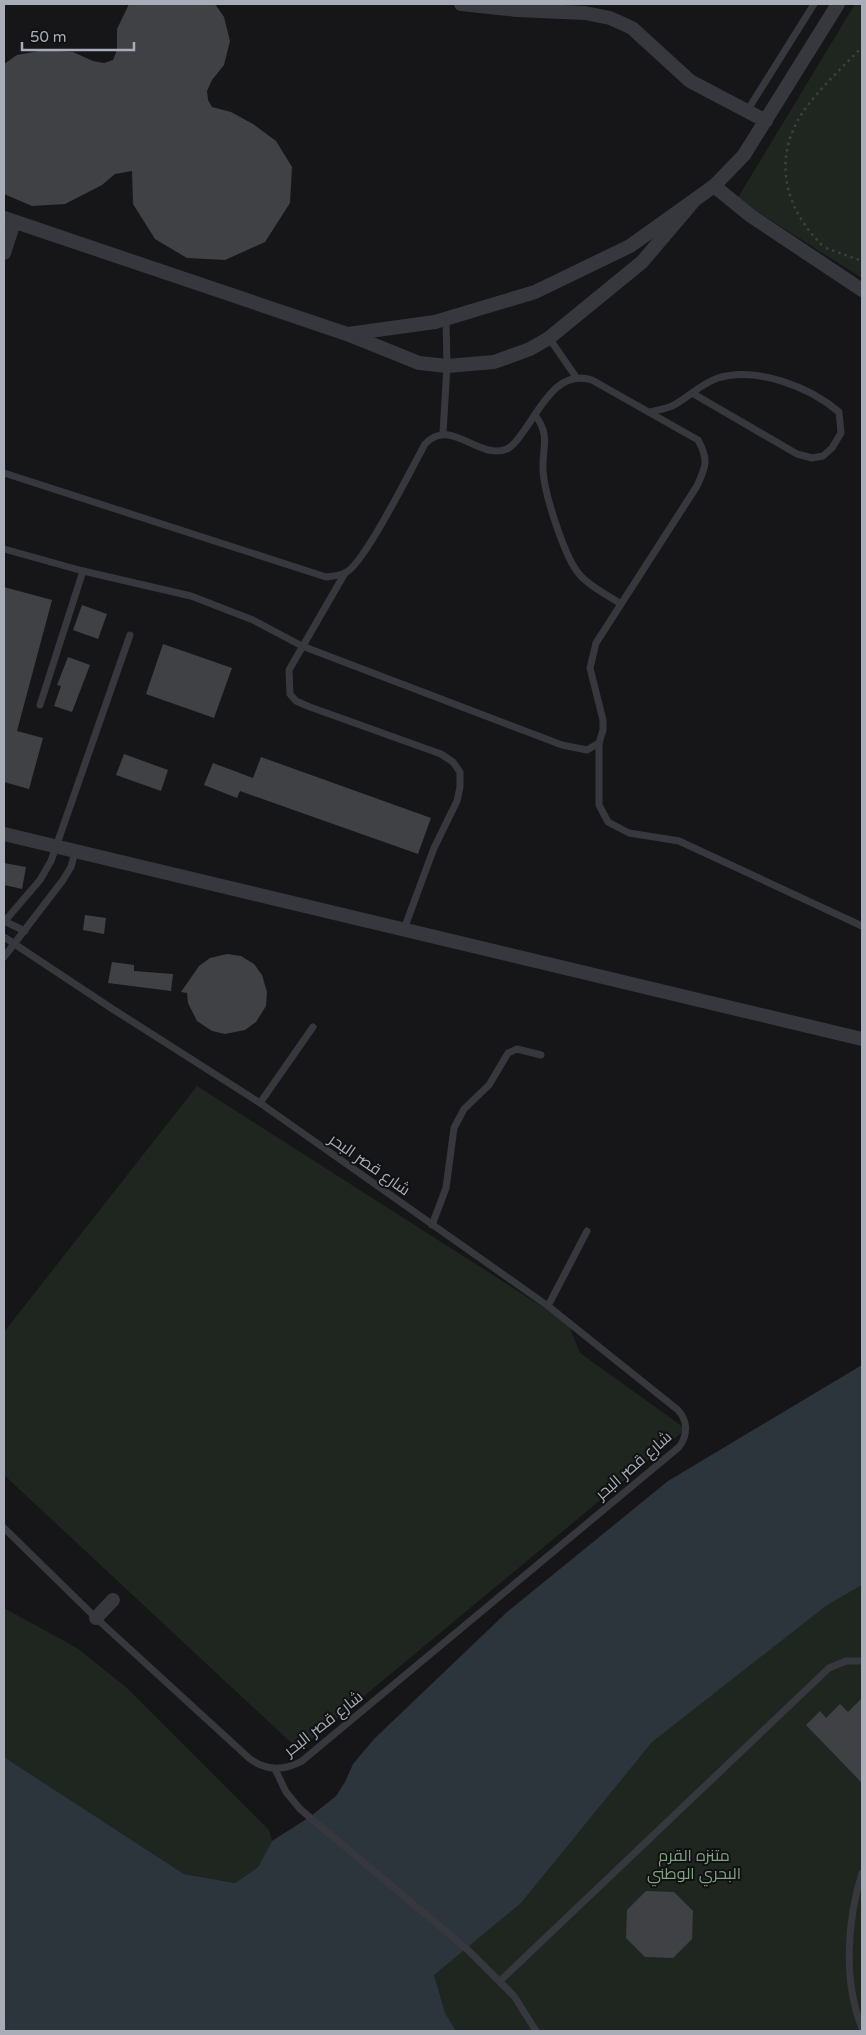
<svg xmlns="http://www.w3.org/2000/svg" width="866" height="2035" viewBox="0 0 866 2035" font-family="'Varela Round',Cairo,sans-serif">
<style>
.green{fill:#1e261f}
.water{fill:#2c353c}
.building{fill:#404145}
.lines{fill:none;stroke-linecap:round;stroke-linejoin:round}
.path{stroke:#3d3f44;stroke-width:2.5;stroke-dasharray:2.5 4;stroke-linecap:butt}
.lane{stroke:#37383d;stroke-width:7}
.street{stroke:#37383d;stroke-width:14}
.labels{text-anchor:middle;stroke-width:4;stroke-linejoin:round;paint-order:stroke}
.street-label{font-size:16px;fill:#a8adb8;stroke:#111113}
.park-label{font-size:16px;fill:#7fa381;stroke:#111113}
</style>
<rect width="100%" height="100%" fill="#161618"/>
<g class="green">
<polygon points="855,4 862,4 862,278 737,199"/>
<polygon points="197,1086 568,1323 580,1353 686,1429 299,1750 4,1475 4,1332"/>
<polygon points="862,1547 862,2031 326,2031"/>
<polygon points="4,1608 77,1648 127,1688 269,1830 272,1841 258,1867 235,1883 184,1874 4,1757"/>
</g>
<polygon class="water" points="862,1365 862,1585 827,1605 652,1742 521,1903 434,1975 445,2013 456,2031 4,2031 4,1757 184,1874 235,1883 258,1867 272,1841 311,1816 336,1796 345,1782 353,1764 374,1739 506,1613 668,1481"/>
<g class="building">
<polygon points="129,4 215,4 224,17 230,41 224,65 212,80 207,91 208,100 212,107 231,112 253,124 276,141 292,167 290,203 265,242 225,260 187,258 155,239 133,204 132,171 115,174 102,185 65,204 32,206 4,194 4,64 17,55 44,50 73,52 93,61 104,63 113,60 117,50 117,29"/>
<polygon points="4,587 52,600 17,731 43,738 29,789 4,782"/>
<polygon points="82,605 107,614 98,639 73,630"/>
<polygon points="163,644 232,668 214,718 146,694"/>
<polygon points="68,657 90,665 72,712 54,706 61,686 57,685"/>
<polygon points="124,754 168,770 161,791 116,775"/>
<polygon points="261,757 431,818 418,854 240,791 237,798 204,785 213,763 253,778"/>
<polygon points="4,863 26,867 22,889 4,885"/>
<polygon points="85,915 106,918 104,934 83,930"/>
<polygon points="227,954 241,956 254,964 262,975 267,992 266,1006 256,1022 245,1030 225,1034 212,1031 197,1021 188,1003 187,993 181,992 199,966 210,958"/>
<polygon points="112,962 134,965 134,971 173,974 171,991 108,983"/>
<polygon points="862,1698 862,1783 806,1725 820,1711 826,1718 840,1704 848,1712"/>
<polygon points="646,1891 674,1892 693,1911 692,1939 673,1958 645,1957 626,1938 627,1910"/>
</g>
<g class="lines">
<g class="path">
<path d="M822,245C783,207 772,155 805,109C820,88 844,66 862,47"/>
<polyline points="826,248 862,261"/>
</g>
<g class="lane">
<polyline points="747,111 814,4"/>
<polyline points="549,338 576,377"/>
<path d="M650,412C657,410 665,409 672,406C688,398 700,384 718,378C756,366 810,387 839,412L841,433L832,448L823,456L812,458L797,454L692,393"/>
<path d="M535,415C551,436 542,447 543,470C544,493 565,559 580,575C590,587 608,595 621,604"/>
<polyline points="443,433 447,366 446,319"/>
<path d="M4,473L326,577C331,576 340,576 345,573C364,565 412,467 425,444C450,416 479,461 507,449C513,446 519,438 523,432C541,408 557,369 592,380L698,440C709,460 706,466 697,486L596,643L590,668L603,720V730L599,743V805L608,822L629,833L679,841L862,926"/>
<polyline points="4,549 83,571 191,596 253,620 302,646 562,745 587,750 599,743"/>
<polyline points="345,573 289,670 290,694 296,701 310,707 441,754 453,762 460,772 460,787 457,801 434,848 404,929"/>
<polyline points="40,705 83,571"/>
<polyline points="4,921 25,931"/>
<polyline points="4,922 40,880 51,861 130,635"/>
<path d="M4,937L111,1008L260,1103L548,1306L678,1410C688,1421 688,1435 679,1447L302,1761C284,1771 267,1771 250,1759L96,1618L4,1528"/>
<polyline points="4,957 63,880 71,867 75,852"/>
<polyline points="260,1103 313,1027"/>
<polyline points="432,1225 446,1188 454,1128 464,1109 489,1085 508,1053 517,1049 541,1055"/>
<polyline points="548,1306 587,1231"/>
<polyline points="275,1769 286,1792 300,1809 468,1950 514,1996 536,2031"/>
<path d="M862,1873C847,1921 843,1981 862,2028"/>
<polyline points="500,1981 829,1668 846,1661 862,1661"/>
</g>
<g class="street">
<polyline points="461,4 517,10 585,13 610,18 632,28 690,81 766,121"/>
<polyline points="714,186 751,216 862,290"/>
<polyline points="4,218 347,334 419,363 447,366 494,362 530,349 549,338 642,262 693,202"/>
<polyline points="4,253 14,222"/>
<polyline points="348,334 435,322 535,292 630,246 714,186 744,155 838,4"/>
<polyline points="4,834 862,1039"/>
<polyline points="96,1618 113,1600"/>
</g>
</g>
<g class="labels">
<g class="street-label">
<text transform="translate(370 1164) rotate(35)" y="6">شارع قصر البحر</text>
<text transform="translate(633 1465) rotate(-41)" y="6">شارع قصر البحر</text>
<text transform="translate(323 1723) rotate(-38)" y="6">شارع قصر البحر</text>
</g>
<g class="park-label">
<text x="694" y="1861">متنزه القرم<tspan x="694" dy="18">البحري الوطني</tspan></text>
</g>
</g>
<rect width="866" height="2035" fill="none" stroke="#a8adb8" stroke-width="10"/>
<path d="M22 42v8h112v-8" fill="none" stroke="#a8adb8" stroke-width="2.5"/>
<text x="30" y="42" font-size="15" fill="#a8adb8" stroke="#111113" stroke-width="4" paint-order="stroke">50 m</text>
</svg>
